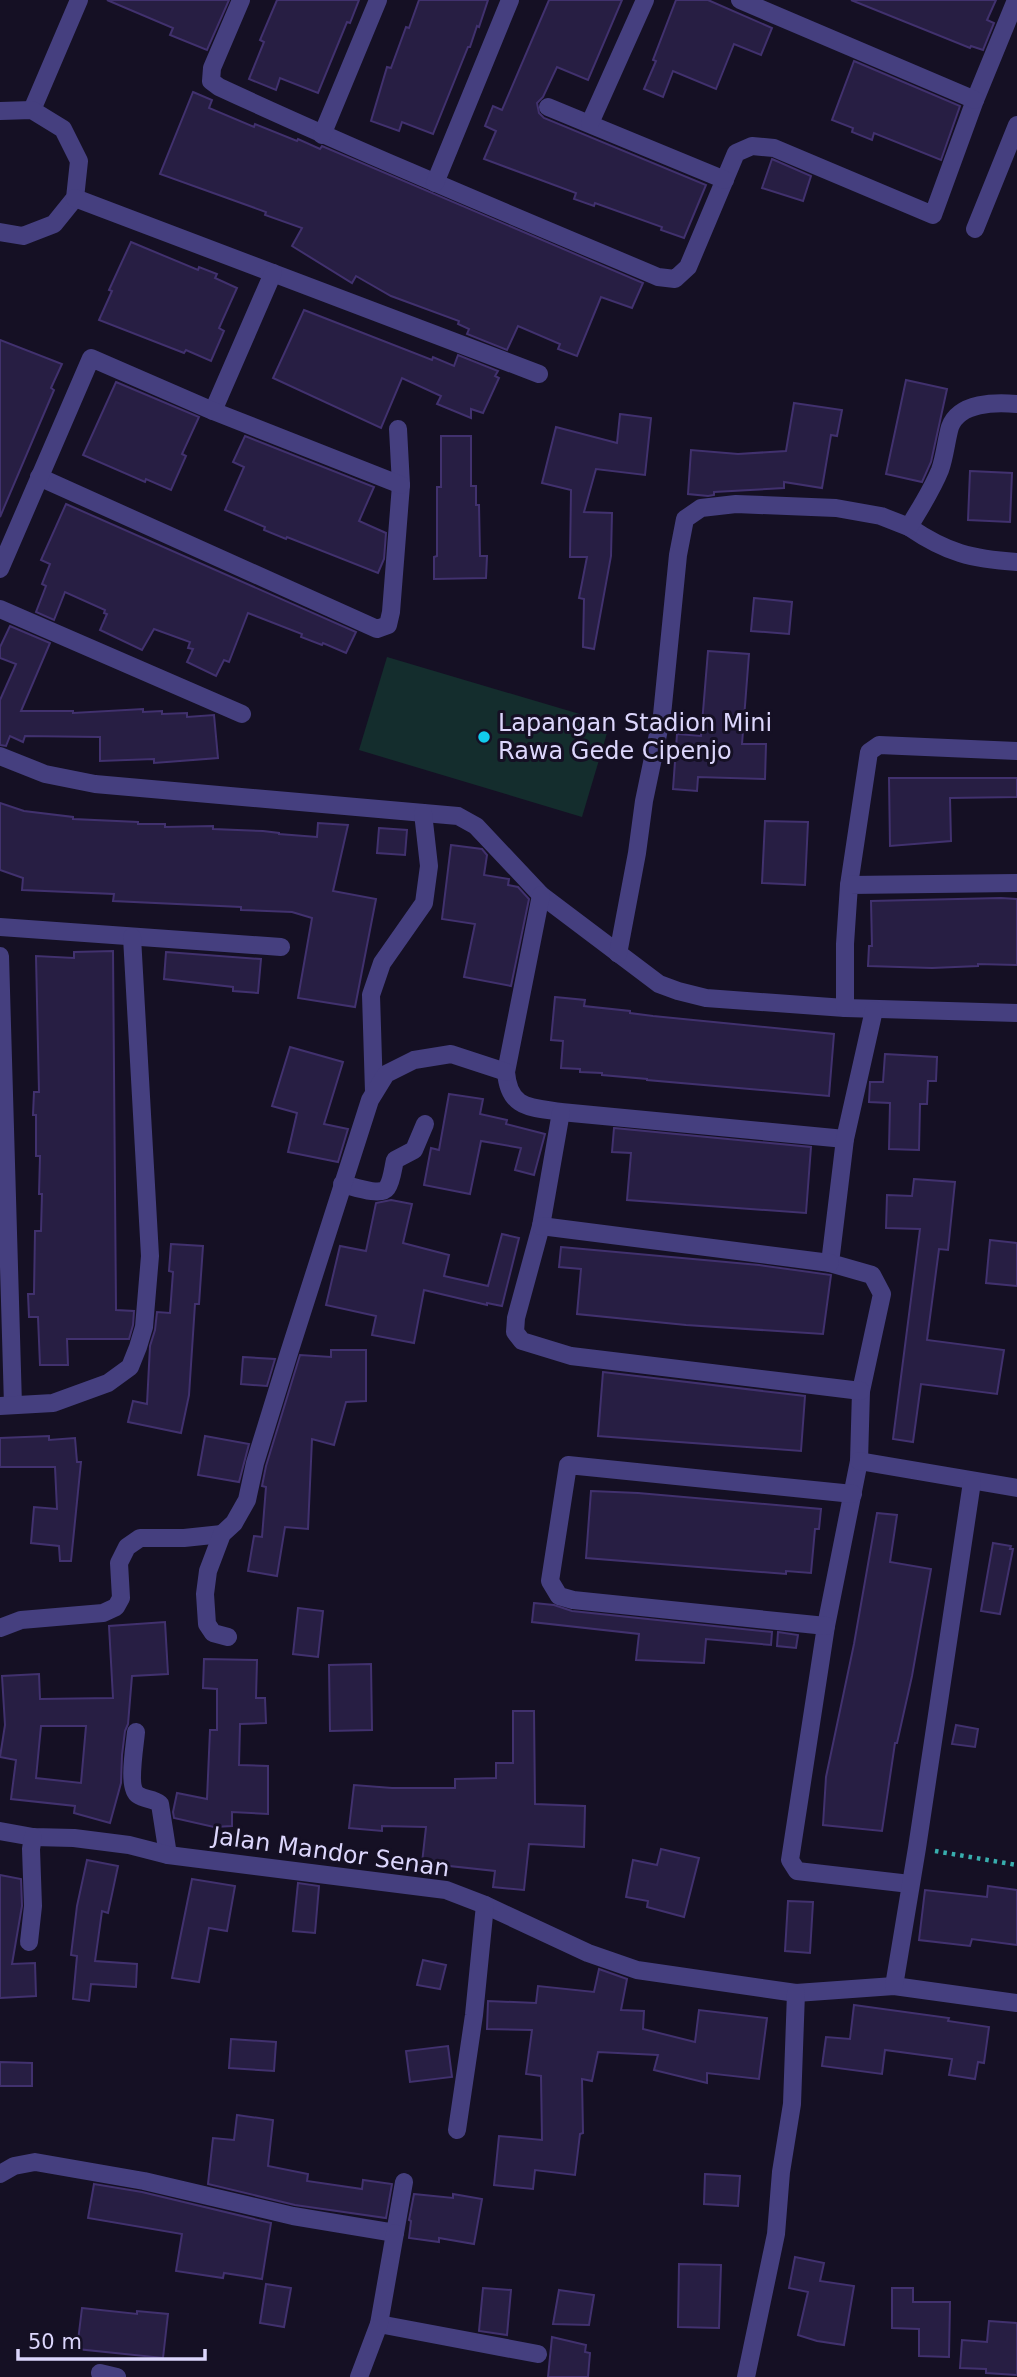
<svg xmlns="http://www.w3.org/2000/svg" width="1017" height="2377" viewBox="0 0 1017 2377" font-family="'DejaVu Sans',sans-serif">
<style>
.green{fill:#142d2d}
.building{fill:#271e43;stroke:#41316e;stroke-width:2;fill-rule:evenodd}
.lines{fill:none;stroke-linecap:round;stroke-linejoin:round}
.path{stroke:#38aeae;stroke-width:4.5;stroke-dasharray:3.5 5;stroke-linecap:butt}
.minor{stroke:#453f7f;stroke-width:18}
.poi-dot{fill:#11cbed;stroke:#151024;stroke-width:2.5}
.labels{text-anchor:middle;stroke-width:6;stroke-linejoin:round;paint-order:stroke}
.poi-label{font-size:24px;fill:#dcd6fc;stroke:#151024;text-anchor:start}
.street-label{font-size:24px;fill:#dcd6fc;stroke:#151024}
</style>
<rect width="100%" height="100%" fill="#151024"/>
<polygon class="green" points="387,657 610,723 582,817 359,750"/>
<g class="building">
<polygon points="107,0 229,0 207,50 170,35 173,28"/>
<polygon points="277,0 359,0 350,23 347,22 318,93 280,78 276,90 249,79 264,42 260,40"/>
<polygon points="419,0 488,0 479,27 477,26 470,47 468,47 433,134 402,122 399,131 371,121 387,67 391,68 406,27 409,28"/>
<polygon points="549,0 622,0 588,80 557,67 543,97 537,103 539,113 544,118 706,185 684,238 661,230 662,227 595,203 594,206 574,199 576,193 484,159 496,131 485,126 493,106 502,110"/>
<polygon points="676,0 708,0 772,28 761,55 734,44 716,89 673,71 663,97 644,89 656,61 653,60"/>
<polygon points="851,0 996,0 987,20 994,23 983,50 971,46 970,48"/>
<polygon points="854,61 960,106 941,160 874,133 872,140 852,132 853,128 832,120"/>
<polygon points="193,92 212,100 209,108 254,127 255,124 297,141 298,139 320,149 322,146 643,283 632,308 601,297 577,356 558,349 560,344 518,326 507,350 467,334 469,329 458,324 459,321 391,296 356,276 352,283 292,246 302,228 265,215 266,212 160,174"/>
<polygon points="772,159 811,176 803,201 762,188"/>
<polygon points="131,242 198,270 199,267 217,274 215,278 237,288 219,328 224,331 211,361 186,350 184,353 99,320 112,291 109,290"/>
<polygon points="304,310 432,360 433,357 454,366 458,355 498,371 495,376 499,378 483,413 471,409 471,418 437,404 441,396 402,378 381,428 273,378"/>
<polygon points="0,340 62,364 51,388 54,390 0,517"/>
<polygon points="906,380 947,389 931,462 922,482 886,474"/>
<polygon points="116,382 199,417 182,454 186,456 171,490 146,479 145,482 83,455"/>
<polygon points="794,403 842,410 837,436 831,435 822,488 784,482 784,488 714,492 714,495 708,496 688,494 691,450 738,454 786,451"/>
<polygon points="620,414 651,418 645,475 596,469 584,512 612,513 611,556 594,649 583,647 584,599 579,598 587,557 570,557 571,490 542,483 556,427 617,443"/>
<polygon points="245,436 374,487 359,521 386,533 384,559 378,573 287,537 286,539 264,530 265,527 225,510 244,467 233,462"/>
<polygon points="441,436 471,436 471,486 476,486 476,505 479,505 480,556 487,556 486,578 434,579 434,557 437,556 437,487 441,487"/>
<polygon points="970,471 1012,473 1010,522 968,520"/>
<polygon points="66,504 356,632 346,653 323,643 322,645 301,637 302,634 248,613 229,662 224,660 216,676 187,662 193,649 188,648 190,642 154,629 142,650 100,630 107,614 104,613 105,610 65,592 54,620 36,612 46,586 42,584 50,564 41,560"/>
<polygon points="754,598 792,602 789,634 751,631"/>
<polygon points="10,626 50,643 21,711 73,711 73,713 143,709 143,712 162,711 162,714 187,713 187,717 214,715 218,758 154,763 154,759 100,761 100,737 25,736 23,742 10,736 6,746 0,745 0,700 16,664 0,658 0,647"/>
<polygon points="708,651 749,654 742,744 766,744 765,779 698,777 697,791 673,789 677,734 701,736"/>
<polygon points="889,778 1017,778 1017,797 950,798 951,841 890,846"/>
<polygon points="0,803 24,811 73,817 73,819 138,822 138,824 165,824 165,827 213,826 213,829 263,831 279,833 279,834 317,837 318,823 348,825 333,891 376,899 355,1007 298,998 312,918 292,912 241,910 241,907 113,901 114,894 22,890 23,878 0,870"/>
<polygon points="765,821 808,822 805,885 762,883"/>
<polygon points="379,828 407,830 405,855 377,853"/>
<polygon points="451,845 482,849 487,855 484,875 509,879 508,885 518,887 529,899 511,986 464,977 475,924 442,919"/>
<polygon points="1001,898 1017,899 1017,965 978,964 978,966 932,968 868,966 869,946 872,946 871,901"/>
<polygon points="113,951 116,1310 134,1311 133,1325 129,1339 67,1339 68,1365 40,1365 38,1317 29,1317 28,1294 34,1294 35,1231 41,1231 42,1194 39,1194 40,1156 36,1156 36,1115 33,1115 34,1092 39,1092 36,956 74,958 74,952"/>
<polygon points="166,952 261,959 258,993 233,991 233,987 164,979"/>
<polygon points="555,997 585,1000 584,1006 630,1011 630,1013 653,1016 834,1034 829,1096 647,1080 647,1079 602,1075 602,1073 580,1072 580,1069 561,1068 563,1041 551,1040"/>
<polygon points="290,1047 343,1062 324,1124 348,1129 338,1162 288,1152 297,1113 272,1106"/>
<polygon points="885,1054 937,1057 936,1081 928,1081 927,1104 920,1104 919,1150 889,1149 890,1103 869,1102 870,1082 883,1082"/>
<polygon points="449,1094 483,1099 480,1114 507,1120 506,1124 545,1134 534,1175 515,1170 521,1148 481,1141 470,1194 424,1185 431,1148 439,1150"/>
<polygon points="614,1128 811,1147 806,1213 627,1200 631,1153 612,1152"/>
<polygon points="914,1179 955,1182 948,1250 939,1249 927,1340 1004,1350 997,1394 921,1384 913,1442 893,1439 920,1229 886,1228 887,1195 912,1196"/>
<polygon points="391,1200 412,1204 403,1243 449,1255 444,1276 488,1286 502,1234 519,1238 502,1306 487,1303 487,1305 424,1290 414,1343 372,1335 376,1316 326,1305 340,1246 366,1251 376,1203"/>
<polygon points="990,1240 1017,1243 1017,1286 986,1283"/>
<polygon points="171,1244 203,1246 199,1304 195,1304 189,1395 181,1433 128,1422 133,1401 147,1404 150,1346 155,1330 157,1312 170,1313 173,1272 169,1271"/>
<polygon points="561,1247 759,1265 831,1275 823,1334 686,1325 577,1314 581,1269 559,1267"/>
<polygon points="331,1350 366,1350 366,1401 346,1402 334,1445 312,1439 308,1529 285,1527 277,1576 248,1571 254,1536 262,1537 266,1487 262,1486 266,1466 300,1355 331,1357"/>
<polygon points="243,1357 275,1359 267,1386 241,1384"/>
<polygon points="603,1372 805,1396 801,1451 598,1436"/>
<polygon points="49,1436 49,1440 75,1438 77,1462 81,1462 71,1561 60,1561 59,1546 31,1543 34,1507 57,1509 55,1467 0,1467 0,1438"/>
<polygon points="205,1436 249,1444 239,1482 198,1475"/>
<polygon points="591,1491 638,1493 821,1509 819,1529 815,1529 811,1573 786,1571 786,1574 586,1558"/>
<polygon points="877,1513 897,1515 890,1562 931,1569 912,1676 897,1743 895,1743 882,1831 823,1825 826,1777 854,1644"/>
<polygon points="993,1543 1011,1546 1010,1549 1013,1549 1000,1614 981,1611"/>
<polygon points="534,1603 554,1605 572,1611 772,1632 771,1645 706,1639 704,1663 636,1660 639,1634 532,1622"/>
<polygon points="298,1608 323,1611 318,1657 293,1654"/>
<path d="M165,1622L168,1674L132,1676L128,1724L125,1731L122,1755L121,1783L110,1823L74,1813L75,1806L11,1799L16,1760L0,1757L5,1725L2,1676L39,1674L40,1699L113,1698L109,1626ZM41,1726H86L81,1783L36,1778Z"/>
<polygon points="778,1632 798,1635 796,1648 777,1646"/>
<polygon points="204,1659 257,1660 256,1698 265,1698 266,1723 240,1724 239,1765 268,1766 268,1814 232,1812 232,1826 214,1827 174,1818 173,1812 177,1793 207,1799 210,1730 217,1730 217,1689 203,1688"/>
<polygon points="371,1664 372,1730 330,1731 329,1665"/>
<polygon points="513,1711 534,1711 535,1804 585,1806 584,1847 529,1844 524,1890 493,1887 495,1871 422,1863 426,1827 382,1826 382,1831 349,1828 354,1785 392,1788 455,1788 455,1779 496,1778 496,1763 513,1763"/>
<polygon points="956,1725 978,1729 975,1747 952,1744"/>
<polygon points="661,1849 699,1858 684,1917 647,1907 648,1901 626,1897 633,1860 657,1865"/>
<polygon points="87,1860 118,1866 108,1913 102,1911 95,1961 137,1964 136,1987 91,1984 89,2001 73,1999 77,1956 71,1955 77,1906"/>
<polygon points="0,1875 21,1879 22,1906 12,1964 35,1963 36,1996 0,1998"/>
<polygon points="192,1879 235,1886 227,1931 209,1928 199,1982 172,1978"/>
<polygon points="298,1883 319,1886 315,1933 293,1931"/>
<polygon points="988,1886 1017,1890 1017,1945 972,1939 970,1946 919,1940 925,1890 987,1897"/>
<polygon points="788,1901 813,1902 810,1953 785,1951"/>
<polygon points="423,1960 446,1965 440,1989 417,1985"/>
<polygon points="599,1969 627,1979 621,2010 644,2011 643,2029 695,2042 699,2010 767,2018 759,2079 707,2073 707,2083 654,2070 658,2055 598,2052 592,2081 582,2079 583,2133 580,2134 575,2175 535,2170 533,2189 494,2185 499,2136 542,2140 541,2076 526,2074 532,2030 487,2029 488,2001 536,2003 538,1986 594,1992"/>
<polygon points="854,2005 949,2018 948,2021 989,2027 984,2063 978,2062 975,2079 949,2075 952,2059 885,2050 882,2074 822,2066 826,2037 850,2039"/>
<polygon points="231,2039 276,2042 274,2071 229,2068"/>
<polygon points="448,2046 452,2077 410,2082 406,2051"/>
<polygon points="0,2062 32,2063 32,2086 0,2086"/>
<polygon points="237,2115 273,2120 268,2166 308,2174 307,2181 362,2189 363,2180 392,2184 386,2218 295,2205 208,2184 213,2138 234,2140"/>
<polygon points="705,2174 740,2176 738,2206 704,2204"/>
<polygon points="94,2184 142,2192 271,2223 262,2279 224,2273 223,2278 176,2271 182,2234 88,2218"/>
<polygon points="414,2194 453,2198 453,2194 482,2199 474,2244 439,2238 439,2242 409,2238 411,2221 409,2220"/>
<polygon points="795,2257 824,2263 820,2281 854,2286 844,2345 817,2341 798,2335 808,2292 789,2288"/>
<polygon points="679,2264 721,2265 719,2328 678,2327"/>
<polygon points="266,2284 291,2288 284,2327 260,2323"/>
<polygon points="483,2288 511,2290 507,2335 479,2331"/>
<polygon points="892,2288 913,2288 913,2302 950,2302 949,2357 919,2356 919,2329 892,2328"/>
<polygon points="559,2290 594,2295 589,2325 553,2324"/>
<polygon points="82,2308 137,2314 137,2311 168,2314 163,2358 77,2349"/>
<polygon points="989,2321 1017,2323 1017,2375 986,2373 986,2369 960,2368 962,2340 987,2342"/>
<polygon points="552,2337 586,2345 585,2352 590,2353 588,2377 548,2377"/>
</g>
<g class="lines">
<polyline class="path" points="935,1851 1017,1865"/>
<g class="minor">
<path d="M241,0L212,68L211,81L219,87C364,154 511,215 658,277L675,279L688,267L736,153L752,146L774,148L933,215L975,100L1016,0"/>
<polyline points="740,0 975,100"/>
<polyline points="548,107 725,180"/>
<polyline points="32,110 79,0"/>
<polyline points="0,111 32,110 63,129 79,161 75,198 54,224 23,236 0,232"/>
<polyline points="590,123 645,0"/>
<polyline points="322,135 378,0"/>
<polyline points="435,183 510,0"/>
<polyline points="75,198 539,374"/>
<polyline points="975,229 1017,125"/>
<polyline points="213,411 273,273"/>
<polyline points="39,477 377,629 388,625 391,612 401,485 398,429"/>
<path d="M909,527C947,553 972,559 1017,562"/>
<polyline points="0,569 91,358 213,411 401,485"/>
<polyline points="0,609 242,714"/>
<polyline points="0,756 45,774 95,784 458,816 476,826 541,895 659,984 678,991 706,998 845,1008 1017,1013"/>
<polyline points="849,885 869,752 879,745 1017,751"/>
<path d="M541,895L506,1072C509,1109 530,1107 561,1112L845,1139"/>
<polyline points="0,927 281,947"/>
<path d="M618,954L637,853L644,801L662,715L678,555L685,519L701,508L736,504L836,508L881,516L909,527C920,508 932,490 940,470C945,456 946,441 950,427C959,402 996,402 1017,404"/>
<polyline points="0,956 13,1405"/>
<polyline points="845,1008 845,944 849,885 1017,883"/>
<polyline points="874,1010 845,1139 830,1263 872,1275 882,1294 861,1391 859,1461 826,1626 790,1860 797,1871 910,1884"/>
<polyline points="374,1092 371,995 382,963 424,903 429,866 423,813"/>
<polyline points="561,1112 541,1226 516,1318 515,1332 522,1341 571,1356 861,1391"/>
<path d="M342,1184C352,1186 381,1197 387,1188C392,1181 393,1168 395,1160L414,1150L425,1124"/>
<polyline points="541,1226 830,1263"/>
<polyline points="0,1406 53,1403 108,1383 130,1367 138,1347 144,1327 150,1256 132,937"/>
<polyline points="859,1461 1017,1488"/>
<polyline points="826,1626 573,1600 559,1596 550,1581 568,1465 853,1494"/>
<polyline points="0,1628 21,1620 103,1613 116,1607 121,1598 119,1563 127,1547 140,1538 184,1538 222,1534"/>
<polyline points="228,1637 213,1633 207,1624 205,1594 208,1571 222,1534 234,1523 247,1500 255,1463 289,1353 370,1100 386,1074 414,1060 451,1054 506,1072"/>
<path d="M136,1732C135,1745 127,1788 138,1795C145,1800 153,1798 160,1804L168,1855"/>
<polyline points="0,1831 33,1837 74,1838 129,1845 168,1855 446,1890 485,1905 588,1953 637,1970 796,1993 894,1986 1017,2003"/>
<polyline points="29,1942 33,1906 31,1849 33,1837"/>
<polyline points="894,1986 917,1848 972,1482"/>
<polyline points="457,2130 474,2015 485,1905"/>
<polyline points="0,2174 14,2166 35,2162 144,2181 293,2216 395,2233 404,2182"/>
<polyline points="379,2324 538,2354"/>
<polyline points="100,2373 117,2377"/>
<polyline points="359,2377 379,2324 395,2233"/>
<polyline points="746,2377 776,2234 781,2172 792,2104 796,1993"/>
</g>
</g>
<circle class="poi-dot" cx="484" cy="737" r="7"/>
<g class="labels">
<g class="poi-label">
<text x="498" y="731">Lapangan Stadion Mini<tspan x="498" dy="28">Rawa Gede Cipenjo</tspan></text>
</g>
<g class="street-label">
<text transform="translate(331 1852) rotate(8)" y="8">Jalan Mandor Senan</text>
</g>
</g>
<path d="M18 2349v10h187v-10" fill="none" stroke="#dcd6fc" stroke-width="3.5"/>
<text x="28" y="2349" font-size="21" fill="#dcd6fc" stroke="#151024" stroke-width="5" paint-order="stroke">50 m</text>
</svg>
